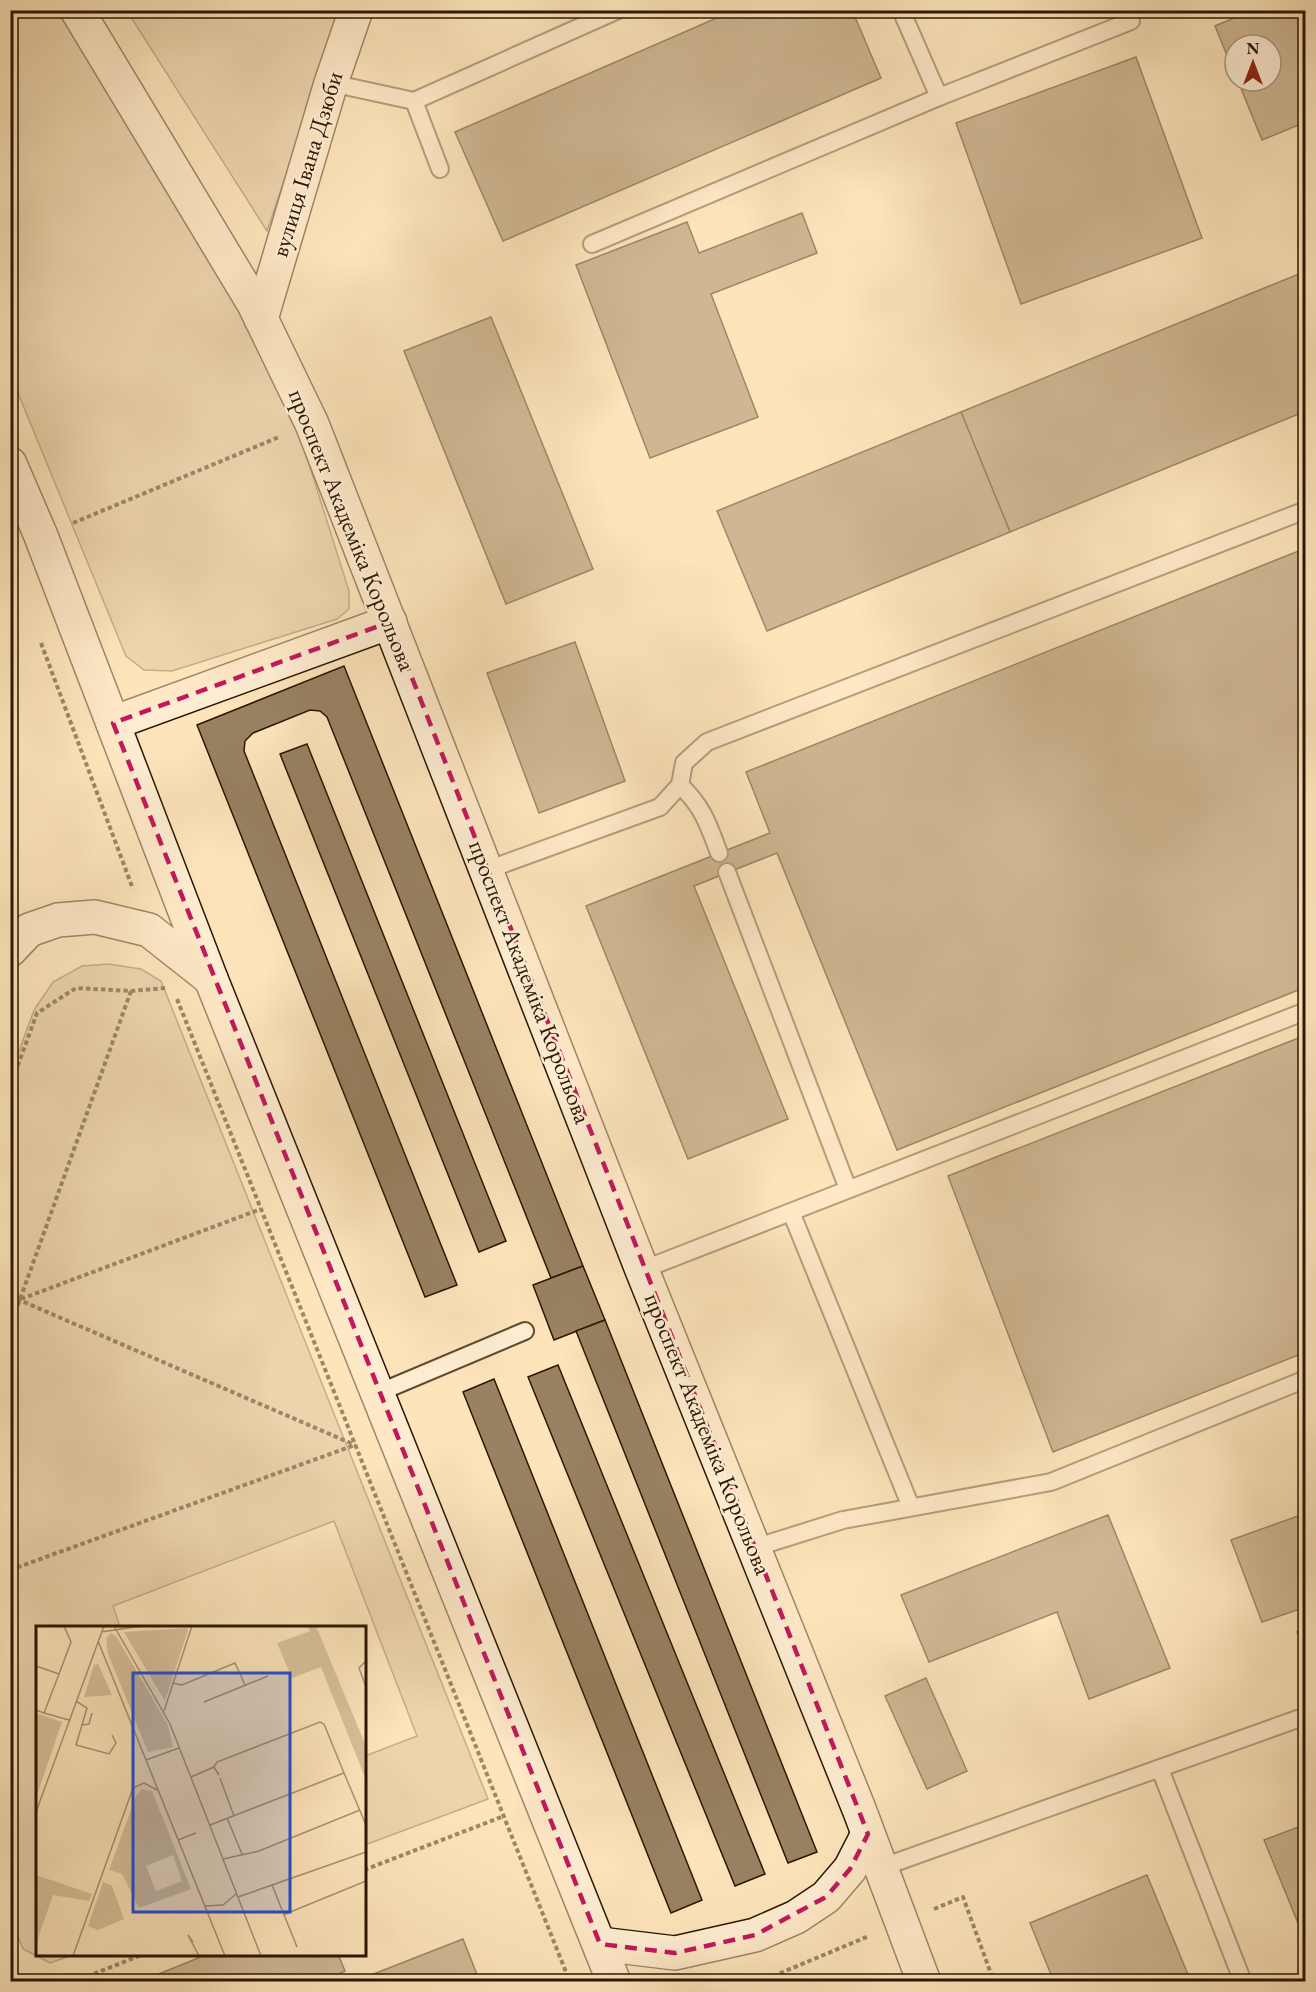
<svg xmlns="http://www.w3.org/2000/svg" width="1316" height="1992" viewBox="0 0 1316 1992" font-family="'EB Garamond',serif">
<style>
.green{fill:#d9c19b;stroke:#826c4e;stroke-width:1.5}
.building{fill:#988262;stroke:#2b1701;stroke-width:1.5}
.lines{fill:none;stroke-linecap:round;stroke-linejoin:round}
.lane-casing{stroke:#604a30;stroke-width:20}
.secondary-casing{stroke:#2b1701;stroke-width:36}
.path{stroke:#2b1701;stroke-width:4;stroke-dasharray:4.5 3;stroke-linecap:butt}
.lane{stroke:#feedd3;stroke-width:16}
.secondary{stroke:#feedd3;stroke-width:33}
.marked{fill:none;stroke:#c2185b;stroke-width:4.5;stroke-dasharray:12 8;stroke-linejoin:round}
.labels{text-anchor:middle;stroke-width:5;stroke-linejoin:round;paint-order:stroke}
.street-label{font-size:24px;fill:#2b1701;stroke:#feedd3}
.inset-road{fill:none;stroke:#a99271;stroke-width:1.5}
.view{fill:#1d4ed8;fill-opacity:0.15;stroke:#1d4ed8;stroke-width:3}
.inset-edge{fill:none;stroke:#2b1701;stroke-width:3}
</style>
<rect width="100%" height="100%" fill="#fde4bb"/>
<filter id="stains"><feTurbulence type="fractalNoise" baseFrequency=".00333" numOctaves="4"/><feColorMatrix values="0 0 0 0 .2 0 0 0 0 .09 0 0 0 0 .02 0 0 0 .5 -.17"/></filter>
<radialGradient id="worn" r=".72"><stop offset=".6" stop-color="#630" stop-opacity="0"/><stop offset="1" stop-color="#630" stop-opacity=".3"/></radialGradient>
<g class="green">
<polygon points="10,11 60,11 243,311 298,429 349,591 349,609 337,619 172,671 144,670 126,656 11,376"/>
<polygon points="127,11 341,11 267,231"/>
<polygon points="109,964 141,969 161,981 488,1799 365,1845 365,1756 417,1736 334,1521 113,1606 120,1627 38,1628 38,1954 73,1955 50,1963 23,1949 10,1918 11,1073 34,1010 53,982 82,966"/>
</g>
<g class="building">
<polygon points="735,10 852,10 881,78 503,241 455,132"/>
<polygon points="1253,10 1299,10 1306,26 1306,122 1262,140 1238,81 1271,81 1271,45 1235,45 1235,75 1215,26"/>
<polygon points="1136,57 1202,238 1021,304 956,123"/>
<polygon points="802,213 817,253 711,294 758,417 650,458 576,265 687,222 699,253"/>
<polygon points="1306,271 1306,411 1010,532 961,412"/>
<polygon points="491,317 593,569 506,604 404,351"/>
<polygon points="961,412 1010,532 767,631 717,511"/>
<polygon points="1306,548 1306,987 897,1150 777,853 694,886 788,1119 688,1159 586,906 770,833 746,772"/>
<polygon points="575,642 625,781 539,813 487,673"/>
<polygon points="344,666 583,1266 551,1278 327,717 320,711 310,710 253,733 245,741 244,751 457,1285 425,1297 197,725"/>
<polygon points="307,744 506,1241 479,1252 280,754"/>
<polygon points="1306,1035 1306,1352 1053,1452 948,1176"/>
<polygon points="583,1266 605,1320 554,1340 533,1285"/>
<polygon points="605,1320 817,1852 788,1863 576,1331"/>
<polygon points="558,1365 765,1874 735,1886 528,1377"/>
<polygon points="494,1379 702,1900 671,1913 463,1392"/>
<polygon points="1306,1513 1306,1607 1262,1622 1231,1540"/>
<polygon points="1108,1515 1170,1668 1089,1699 1057,1612 929,1662 901,1595"/>
<polygon points="1306,1628 1306,1656 1297,1632"/>
<polygon points="926,1678 967,1771 927,1789 885,1696"/>
<polygon points="1306,1824 1306,1933 1303,1935 1264,1840"/>
<polygon points="1147,1875 1191,1982 1054,1982 1030,1923"/>
<polygon points="463,1939 480,1982 353,1982"/>
<polygon points="208,1954 338,1954 345,1971 320,1982 139,1982"/>
</g>
<g class="lines">
<defs>
<g id="lane">
<polyline points="901,10 939,97"/>
<polyline points="331,83 414,101 618,10"/>
<polyline points="414,101 440,169"/>
<polyline points="592,244 939,97 1131,21"/>
<polyline points="680,785 684,763 707,742 1306,510"/>
<path d="M487,870L660,807L680,785C703,807 708,824 719,853"/>
<polyline points="727,872 848,1189"/>
<polyline points="791,1212 911,1507"/>
<polyline points="642,1270 1306,1011"/>
<polyline points="378,1393 525,1331"/>
<polyline points="754,1548 843,1520 1051,1482 1306,1379"/>
<polyline points="1160,1769 1243,1982"/>
<polyline points="880,1868 1306,1716"/>
</g>
<g id="secondary">
<polyline points="77,10 254,304 312,424 642,1270 859,1809 924,1982"/>
<polyline points="261,319 331,83 356,10"/>
<polyline points="10,464 41,536 211,979 614,1982"/>
<polyline points="113,723 390,622"/>
<polyline points="10,950 29,930 58,920 95,917 149,930 211,979"/>
<polyline points="600,1944 675,1953 755,1935 796,1917 826,1897 850,1869 868,1834"/>
</g>
</defs>
<use href="#lane" class="lane-casing"/>
<use href="#secondary" class="secondary-casing"/>
<g class="path">
<polyline points="73,523 279,437"/>
<polyline points="41,643 133,889"/>
<polyline points="177,999 570,1982"/>
<polyline points="10,1087 37,1013 76,988 131,991 165,988"/>
<polyline points="10,1296 355,1445"/>
<polyline points="21,1299 261,1209"/>
<polyline points="10,1327 131,991"/>
<polyline points="10,1570 355,1445"/>
<polyline points="364,1870 504,1816"/>
<polyline points="934,1909 963,1897 994,1982"/>
<polyline points="73,1982 144,1954"/>
<polyline points="759,1982 869,1936"/>
</g>
<use href="#lane" class="lane"/>
<use href="#secondary" class="secondary"/>
</g>
<path d="M0 0H1316V1992H0ZM390,622L868,1834L850,1869L826,1897L755,1935L675,1953L600,1944L113,723Z" fill="#fde4bb" fill-opacity=".55" fill-rule="evenodd"/>
<path class="marked" d="M390,622L868,1834L850,1869L826,1897L755,1935L675,1953L600,1944L113,723Z"/>
<g class="labels">
<g class="street-label">
<text transform="translate(307 164) rotate(-73)" y="8">вулиця Івана Дзюби</text>
<text transform="translate(352 530) rotate(68)" y="8">проспект Академіка Корольова</text>
<text transform="translate(530 982) rotate(69)" y="8">проспект Академіка Корольова</text>
<text transform="translate(708 1434) rotate(68)" y="8">проспект Академіка Корольова</text>
</g>
</g>
<g transform="translate(36 1626)">
<rect width="330" height="330" fill="#fde4bb"/>
<path d="M271,0H280L330,120V154L285,41L256,52L241,17L274,5ZM151,2L152,4L129,75L88,6ZM75,7L80,10L132,99L137,121L112,126L72,28L70,12ZM62,38L76,69L48,71L58,39ZM0,87L26,96L0,172ZM106,163L116,165L155,263L103,282L86,248L73,244L101,168ZM137,229L146,255L120,265L110,240ZM0,249L56,268L53,275L17,269L0,318ZM67,256L76,260L88,293L62,304L52,300Z" fill="#d9c19b" fill-rule="evenodd"/>
<path class="inset-road" d="M78,0L134,98L225,330M65,6L105,0M62,15L189,330M330,35L323,42L330,61M0,40L23,48L8,87L0,84M23,48L35,16L28,0M136,57L146,59L199,37L209,59M40,75L51,82L40,119L73,128L80,117L76,109M168,76L232,50M128,85L156,0M8,87L33,94M46,99L53,98L56,87M110,134L143,122M178,141L181,136L284,96L288,98L308,147M155,151L178,141L183,149M184,152L198,190M0,186L68,0M191,192L206,228M174,199L308,147L330,199M142,214L160,207M187,233L223,225L324,184M236,259L261,321M202,271L330,226M168,280L187,279L201,267M247,289L330,255M157,316L152,309L163,330M37,330L97,162L108,157L121,164"/>
<path class="view" d="M97,47H254V286H97Z"/>
<rect width="330" height="330" class="inset-edge"/>
</g>
<rect width="1316" height="1992" fill="none" stroke="#fde4bb" stroke-width="36"/>
<rect x="12" y="12" width="1292" height="1968" fill="none" stroke="#2b1701" stroke-width="3"/>
<rect x="18" y="18" width="1280" height="1956" fill="none" stroke="#2b1701" stroke-width="1.5"/>
<g transform="translate(1253 63)"><circle r="28" fill="#feedd3" stroke="#aa977f" stroke-width="1.5"/>
<path d="M0-4.5L10 22L0 15L-10 22Z" fill="#8f2418"/>
<text y="-9" font-size="16" font-weight="bold" text-anchor="middle" fill="#2b1701">N</text>
</g>
<rect width="100%" height="100%" filter="url(#stains)"/>
<rect width="100%" height="100%" fill="url(#worn)"/>
</svg>
